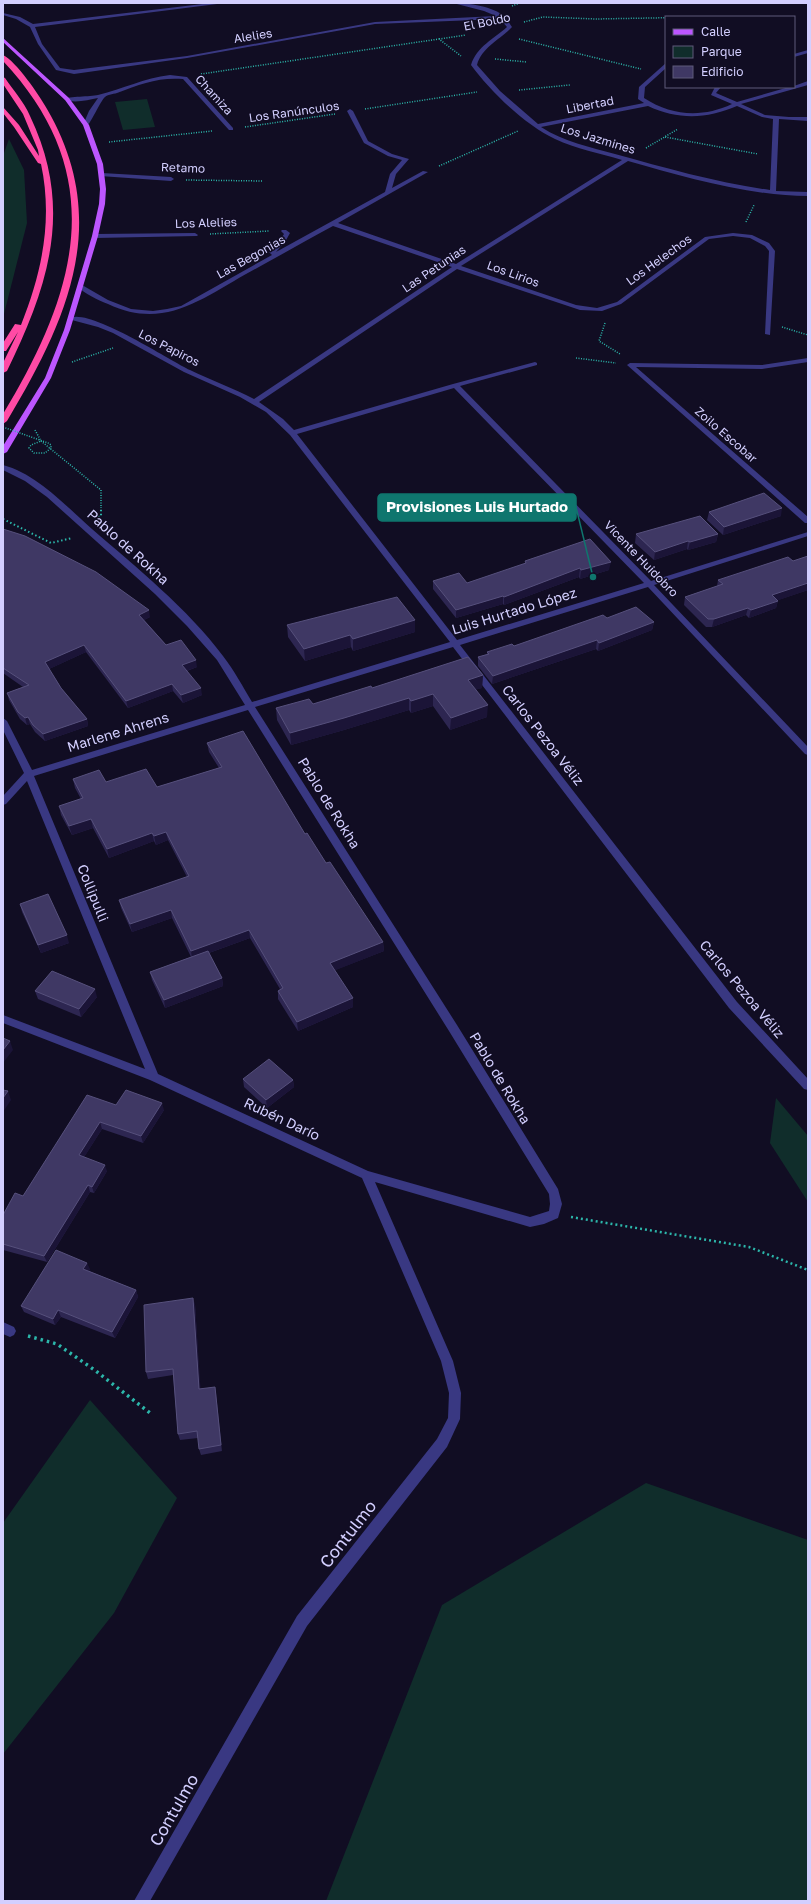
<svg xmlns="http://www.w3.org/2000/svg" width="811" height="1904" viewBox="0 0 811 1904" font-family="'Golos Text',sans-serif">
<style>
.green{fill:#102d2b}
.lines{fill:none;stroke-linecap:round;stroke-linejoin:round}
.path-far3{stroke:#2cb6aa;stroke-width:1.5;stroke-dasharray:1 1.5;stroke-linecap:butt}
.path-far2{stroke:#2cb6aa;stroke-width:2;stroke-dasharray:1.5 2.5;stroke-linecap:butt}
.path-far1{stroke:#2cb6aa;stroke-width:2.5;stroke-dasharray:2 3;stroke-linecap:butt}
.path{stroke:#2cb6aa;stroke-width:3.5;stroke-dasharray:2.5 4;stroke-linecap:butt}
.minor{fill:#393882;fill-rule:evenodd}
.major{fill:#bc56ff;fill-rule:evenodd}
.highway{fill:#ff4aa5;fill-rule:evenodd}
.path-bridge{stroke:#2cb6aa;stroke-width:1.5;stroke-dasharray:1 1.5;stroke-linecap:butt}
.wall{fill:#2d2651}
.shaded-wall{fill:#1b1437}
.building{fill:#3f3864;stroke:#56507c}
.labels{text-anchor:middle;stroke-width:3;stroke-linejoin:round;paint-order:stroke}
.far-street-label{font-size:12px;fill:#d3cfff;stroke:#110d23}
.street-label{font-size:14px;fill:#d3cfff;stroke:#110d23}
.near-street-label{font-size:17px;fill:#d3cfff;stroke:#110d23}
.leader{fill:none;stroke:#0f766e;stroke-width:1.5}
.callout-dot{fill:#0f766e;stroke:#110d23;stroke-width:1.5}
.callout{fill:#0f766e;stroke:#0f766e;stroke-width:1.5}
.callout-label{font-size:15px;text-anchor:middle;font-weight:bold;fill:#fff}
</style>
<rect width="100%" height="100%" fill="#110d23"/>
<g class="green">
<polygon points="147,99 155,127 123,130 115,102"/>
<polygon points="9,139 24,170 27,223 3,318 3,156"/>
<polygon points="776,1098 808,1136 808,1202 770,1143"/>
<polygon points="90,1400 177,1498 114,1613 3,1754 3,1523"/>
<polygon points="646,1483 808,1540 808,1901 326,1901 442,1605"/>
</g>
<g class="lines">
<g class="path-far3">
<polyline points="512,6 520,3"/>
<polyline points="524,22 543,17 596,19 705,17"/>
<polyline points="439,39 466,35"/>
<polyline points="519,39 641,69"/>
<polyline points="495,59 527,62"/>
<polyline points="201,74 439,39 461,56"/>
<polyline points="519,90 570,85"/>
<polyline points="365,109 477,92"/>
<polyline points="245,127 335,114"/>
<polyline points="665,137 758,154"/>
<polyline points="109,142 212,131"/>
<polyline points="646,148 678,129"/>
<polyline points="439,166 518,131"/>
<polyline points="186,180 263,181"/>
<polyline points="746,222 754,205"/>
<polyline points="210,234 269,231"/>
<polyline points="605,323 599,341 620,354"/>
<polyline points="782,327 808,335"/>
<polyline points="576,358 616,363"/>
<polyline points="72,362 113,348"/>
<polyline points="35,430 41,441 101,490 101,508"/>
</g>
<g class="path-far2">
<polyline points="98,517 101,516 101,507"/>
<polyline points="3,519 51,543 72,538"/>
</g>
<polyline class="path-far1" points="571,1217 749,1247 808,1270"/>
<polyline class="path" points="28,1336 57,1344 96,1371 150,1413"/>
<g class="minor">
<path d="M211,3H225L35,27L42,44L60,68L74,70L187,56L375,22L496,16L484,11L453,3C469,3 493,6 505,17C507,19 510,24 512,27C500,40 482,47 477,65L500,91L538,124L644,103L638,99L639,87L666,63V68L645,87L644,98C672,116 702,118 732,104L711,95L715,87H721L716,93L737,102L789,87H794V86L808,81V85L741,104L765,115L789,117H808V121L779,119L776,191L808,192V196C750,196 684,177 628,161L461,266L576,305L597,308L617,302L705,237L733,233L752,235L769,243L775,251L770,335L765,334L769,251L765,246L750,238L733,236L709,239L621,304L602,311L580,310L457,269L259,402L283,419L294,430L453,384L535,362L537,363V365L460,386L651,581L808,532V536L654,585L808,747V755L805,754L648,587L460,645L737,1002L808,1079V1090L804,1089L729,1008L453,647L255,707L457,1025L558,1189L562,1204L558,1218L544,1224L530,1227L375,1182L453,1361L461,1393L460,1419L447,1447L307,1626L150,1901H134L297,1616L437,1439L448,1418L449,1393L441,1361L362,1178L150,1080L3,1023V1015L145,1069L27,781L6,804L3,805V796L24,773L3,730V718L7,721L32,770L245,705L217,660L187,626L155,594L47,497L25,481L3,470V465C37,474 66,506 92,529C136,567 188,609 223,656C234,670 243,687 252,702L450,642L290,435L266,412L240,397L184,372L113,333L98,327L68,319C86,305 170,361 190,370C211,380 233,388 254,399L452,267L333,226C303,242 276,258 246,274C200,300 163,330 108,304C98,300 85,294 77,286L82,285L108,300L131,309L153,311L167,309L181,306L272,255L269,252L280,240L284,234L281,231L282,230H286L290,233L285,242L276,252L385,192L390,174L402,160L388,156L364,143L347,111L350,109L353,111L368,141L392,154L409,159L396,174L392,188L423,171L428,172L338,223L456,264L622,160C600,153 576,149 555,139C525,125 491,92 471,65C477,46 494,39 507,27L500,19L375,24L187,58L74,74L56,70L38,44L30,27L16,19L3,15V13L20,17L33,24ZM648,106C678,120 707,119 737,106L762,117L773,119L770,190C718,183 666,168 615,154C590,147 564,142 541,127ZM454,388L644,583L457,640L297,434ZM248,710L449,1031L549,1194L550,1204L549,1211L530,1217L368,1171L158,1074L34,776Z"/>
<polygon points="808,50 808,53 794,57 794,54"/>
<path d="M170,75L187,77L233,128V130H229L183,79C159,77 140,84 117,93C113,94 106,95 104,98C99,104 90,125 86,127L83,125L89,111L98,98C88,100 73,104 64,99C69,96 90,97 98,95C123,89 144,78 170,75Z"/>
<polygon points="102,173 171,177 174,179 171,181 100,176 100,174"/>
<polygon points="195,233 198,235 197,236 95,238 92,236 95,234"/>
<polygon points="808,358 808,362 762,369 636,367 808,517 808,523 805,523 627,365 630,363 762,365"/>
<polygon points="3,1322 14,1327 16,1331 14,1335 10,1337 3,1334"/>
</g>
<polygon class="major" points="3,38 69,98 89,125 103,164 106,189 105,204 98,236 70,330 51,378 7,452 3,454 3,446 45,378 64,330 92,236 99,204 100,189 97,164 83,125 65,100 3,42"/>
<g class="highway">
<path d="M3,55C16,61 40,96 47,109C112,221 68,319 7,421L3,424V414C77,292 111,176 3,61Z"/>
<path d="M3,77L5,78C13,90 24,102 30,116C74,208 49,285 7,371L3,373V363L18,332L6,351H3V343L15,324L21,325C42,272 53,220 41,164L38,163L14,127L3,113V107L19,125L39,156L38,150L23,114L3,84Z"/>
</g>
<polyline class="path-bridge" points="3,427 48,443 51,445 51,448 45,453 34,453 29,448 31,445 41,441"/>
</g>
<g class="wall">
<polygon points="709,512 781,516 723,535 707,520"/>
<polygon points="3,529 150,617 144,620 166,645 197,667 187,671 202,695 183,703 173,691 128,708 86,652 49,669 61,688 87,719 88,726 45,741 35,732 30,724 27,725 20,719 9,700 7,693 23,687 3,673"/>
<polygon points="636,534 718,534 716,542 688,550 687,549 654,560 635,543"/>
<polygon points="808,556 808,590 778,600 776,608 749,618 746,615 712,627 706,627 684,605 685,597 717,586 718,580 793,561"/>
<polygon points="525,561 609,570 580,579 579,577 504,605 503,604 456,618 433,589 433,581 467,583 525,564"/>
<polygon points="607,618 654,622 652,630 598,651 596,649 492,684 478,666 478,657 487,654 487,652 514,646"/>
<polygon points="287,625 415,632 353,651 351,647 305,661 288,637"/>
<polygon points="483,675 482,688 476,689 487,717 450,730 433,706 411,713 409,710 344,730 291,745 277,720 276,708 313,704 372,688"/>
<polygon points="207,743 305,834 383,942 384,951 335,970 353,1007 298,1031 278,999 278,991 280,989 250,938 209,953 222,978 223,986 165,1008 152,980 150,972 191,957 172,918 132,932 121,908 119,900 187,877 168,840 156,845 154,841 109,858 93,828 72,835 61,815 59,806 81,799 75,788 73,779 157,787 219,768 209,752"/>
<polygon points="20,904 69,943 41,953 22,912"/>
<polygon points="35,991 97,997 81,1017 38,999"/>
<polygon points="243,1079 293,1080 294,1087 267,1108 244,1087"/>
<polygon points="116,1105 164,1110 143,1143 102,1129 84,1157 107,1171 94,1193 90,1192 47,1262 3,1250 3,1215"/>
<polygon points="90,1269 89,1271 136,1290 138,1297 115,1338 61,1317 55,1325 24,1312 21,1306"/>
<polygon points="195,1304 200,1389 215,1387 216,1393 222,1451 201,1455 199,1449 198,1438 180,1440 178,1434 173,1375 148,1379 146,1372"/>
</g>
<g class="shaded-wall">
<polygon points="782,508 781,516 723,535 724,527"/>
<polygon points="718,534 716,542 688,550 690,542"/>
<polygon points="688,541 687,549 654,560 655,552"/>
<polygon points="611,562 609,570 580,579 581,570"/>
<polygon points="580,568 579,577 504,605 504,597"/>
<polygon points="808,583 808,590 770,603 772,595"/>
<polygon points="503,596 503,604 456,618 456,610"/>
<polygon points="778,601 776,608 749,618 751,610"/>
<polygon points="748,608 746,615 712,627 714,619"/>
<polygon points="149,610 150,617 140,622 139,615"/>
<polygon points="415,620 415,632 353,651 353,639"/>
<polygon points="654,622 652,630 598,651 599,643"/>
<polygon points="350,635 351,647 305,661 304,649"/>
<polygon points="597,640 596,649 492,684 493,676"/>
<polygon points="84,645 86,652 47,670 45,662"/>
<polygon points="196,660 197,667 183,672 182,665"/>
<polygon points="483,675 482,688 468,692 468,680"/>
<polygon points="172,684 173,691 128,708 126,701"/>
<polygon points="201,688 202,695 183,703 181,695"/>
<polygon points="433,694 433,706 411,713 411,701"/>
<polygon points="409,698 409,710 344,730 291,745 290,733"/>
<polygon points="488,705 487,717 450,730 451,718"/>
<polygon points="28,717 30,724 27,725 25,718"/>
<polygon points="87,719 88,726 45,741 43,734"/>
<polygon points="91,819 93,828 72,835 69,826"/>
<polygon points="166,832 168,840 156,845 154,836"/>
<polygon points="152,833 154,841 109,858 107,849"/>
<polygon points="171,910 172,918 132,932 130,924"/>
<polygon points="249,930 250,938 192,959 191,951"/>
<polygon points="67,935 69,943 41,953 38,945"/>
<polygon points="383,942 384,951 331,972 330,963"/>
<polygon points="222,978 223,986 165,1008 164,1000"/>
<polygon points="95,989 97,997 81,1017 79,1009"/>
<polygon points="353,998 353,1007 298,1031 297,1022"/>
<polygon points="10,1041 13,1050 3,1063 3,1050"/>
<polygon points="293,1080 294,1087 267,1108 266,1100"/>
<polygon points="8,1091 11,1100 3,1112 3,1098"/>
<polygon points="162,1103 164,1110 143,1143 141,1136"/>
<polygon points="100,1122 102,1129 81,1162 79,1155"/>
<polygon points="105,1165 107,1171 94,1193 92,1187"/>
<polygon points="88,1185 90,1192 47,1262 44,1256"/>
<polygon points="87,1263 90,1269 86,1276 83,1269"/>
<polygon points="136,1290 138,1297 115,1338 112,1332"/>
<polygon points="193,1298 195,1304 201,1396 199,1389"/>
<polygon points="58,1310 61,1317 55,1325 53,1319"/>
<polygon points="215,1387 216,1393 222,1451 221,1445"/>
</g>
<g class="building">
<polygon points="764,493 782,508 724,527 709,512"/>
<polygon points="700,516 718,534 690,542 688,541 655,552 636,534"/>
<polygon points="3,529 25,536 96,572 149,610 139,615 166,645 181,640 196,660 182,665 201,688 181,695 172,684 126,701 84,645 45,662 61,688 87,719 43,734 33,725 28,717 25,718 18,712 7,693 29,685 3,668"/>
<polygon points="590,539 611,562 581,570 580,568 504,597 503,596 456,610 433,581 459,573 467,583 526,563 525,561"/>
<polygon points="808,556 808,583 772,595 778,601 751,610 748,608 714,619 708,619 685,597 723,584 718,580 788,557 793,561"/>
<polygon points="397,597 415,620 353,639 350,635 304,649 287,625"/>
<polygon points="636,607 654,622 599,643 597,640 493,676 478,657 489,654 487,652 512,644 514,646 603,615 607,618"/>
<polygon points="468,657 483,675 468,680 488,705 451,718 433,694 411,701 409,698 344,718 290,733 276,708 309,699 313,704 371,686 372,688"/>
<polygon points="243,731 305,834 307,833 326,863 330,862 383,942 330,963 353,998 297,1022 278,991 283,988 249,930 191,951 171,910 130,924 119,900 189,876 166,832 154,836 152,833 107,849 91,819 69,826 59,806 83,798 73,779 99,770 106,782 146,769 157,787 222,767 207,743"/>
<polygon points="48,894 67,935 38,945 20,904"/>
<polygon points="208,951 222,978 164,1000 150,972"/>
<polygon points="52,971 95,989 79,1009 35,991"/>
<polygon points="3,1038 10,1041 3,1050"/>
<polygon points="269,1059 293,1080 266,1100 243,1079"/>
<polygon points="3,1090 8,1091 3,1098"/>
<polygon points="126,1090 162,1103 141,1136 100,1122 79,1155 105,1165 92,1187 88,1185 44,1256 3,1244 3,1215 15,1193 23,1196 87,1095 116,1105"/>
<polygon points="56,1250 87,1263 83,1269 136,1290 112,1332 58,1310 53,1319 21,1306"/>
<polygon points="193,1298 199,1389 215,1387 221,1445 199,1449 197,1431 178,1434 173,1369 146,1372 144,1305"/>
</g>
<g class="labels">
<g class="far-street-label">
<text transform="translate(487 22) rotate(-12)" y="4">El Boldo</text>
<text transform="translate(253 36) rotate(-9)" y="4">Alelies</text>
<text transform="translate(214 95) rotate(48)" y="4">Chamiza</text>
<text transform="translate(590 105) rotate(-11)" y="4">Libertad</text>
<text transform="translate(294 112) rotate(-8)" y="4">Los Ranúnculos</text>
<text transform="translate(598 139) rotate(17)" y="4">Los Jazmines</text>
<text transform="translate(183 168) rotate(2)" y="4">Retamo</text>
<text transform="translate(206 223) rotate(-2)" y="4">Los Alelies</text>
<text transform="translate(251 257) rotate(-29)" y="4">Las Begonias</text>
<text transform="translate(659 260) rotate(-36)" y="4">Los Helechos</text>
<text transform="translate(434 269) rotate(-34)" y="4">Las Petunias</text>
<text transform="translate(513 274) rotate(20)" y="4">Los Lirios</text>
<text transform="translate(169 348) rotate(27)" y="4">Los Papiros</text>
<text transform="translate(726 435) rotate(41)" y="4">Zoilo Escobar</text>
<text transform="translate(641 559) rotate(46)" y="4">Vicente Huidobro</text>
</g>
<g class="street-label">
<text transform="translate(128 547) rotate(42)" y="5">Pablo de Rokha</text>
<text transform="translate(514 611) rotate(-17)" y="5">Luis Hurtado López</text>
<text transform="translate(118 732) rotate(-17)" y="5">Marlene Ahrens</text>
<text transform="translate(543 735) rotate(52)" y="5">Carlos Pezoa Véliz</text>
<text transform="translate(329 803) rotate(58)" y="5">Pablo de Rokha</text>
<text transform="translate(93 893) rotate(68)" y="5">Collipulli</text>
<text transform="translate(742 989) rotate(50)" y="5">Carlos Pezoa Véliz</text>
<text transform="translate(500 1078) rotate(59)" y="5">Pablo de Rokha</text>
<text transform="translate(282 1119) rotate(25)" y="5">Rubén Darío</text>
</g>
<g class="near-street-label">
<text transform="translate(348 1534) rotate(-52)" y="6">Contulmo</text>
<text transform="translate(174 1810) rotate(-60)" y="6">Contulmo</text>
</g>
</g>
<path class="leader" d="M593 577L576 507"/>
<circle class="callout-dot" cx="593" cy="577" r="4"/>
<rect class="callout" x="378" y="494" width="198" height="27" rx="4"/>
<g class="callout-label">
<text x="477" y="512">Provisiones Luis Hurtado</text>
</g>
<rect width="811" height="1904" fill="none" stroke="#d3cfff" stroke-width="8"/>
<rect x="665" y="16" width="130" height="72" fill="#110d23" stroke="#5f5b7b"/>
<rect x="673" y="29" width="20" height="6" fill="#bc56ff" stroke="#5f5b7b"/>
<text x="701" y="36" font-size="12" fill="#d3cfff">Calle</text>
<rect x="673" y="46" width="20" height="12" fill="#102d2b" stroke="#5f5b7b"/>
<text x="701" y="56" font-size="12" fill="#d3cfff">Parque</text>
<rect x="673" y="66" width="20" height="12" fill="#3f3864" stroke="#5f5b7b"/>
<text x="701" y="76" font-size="12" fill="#d3cfff">Edificio</text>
</svg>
